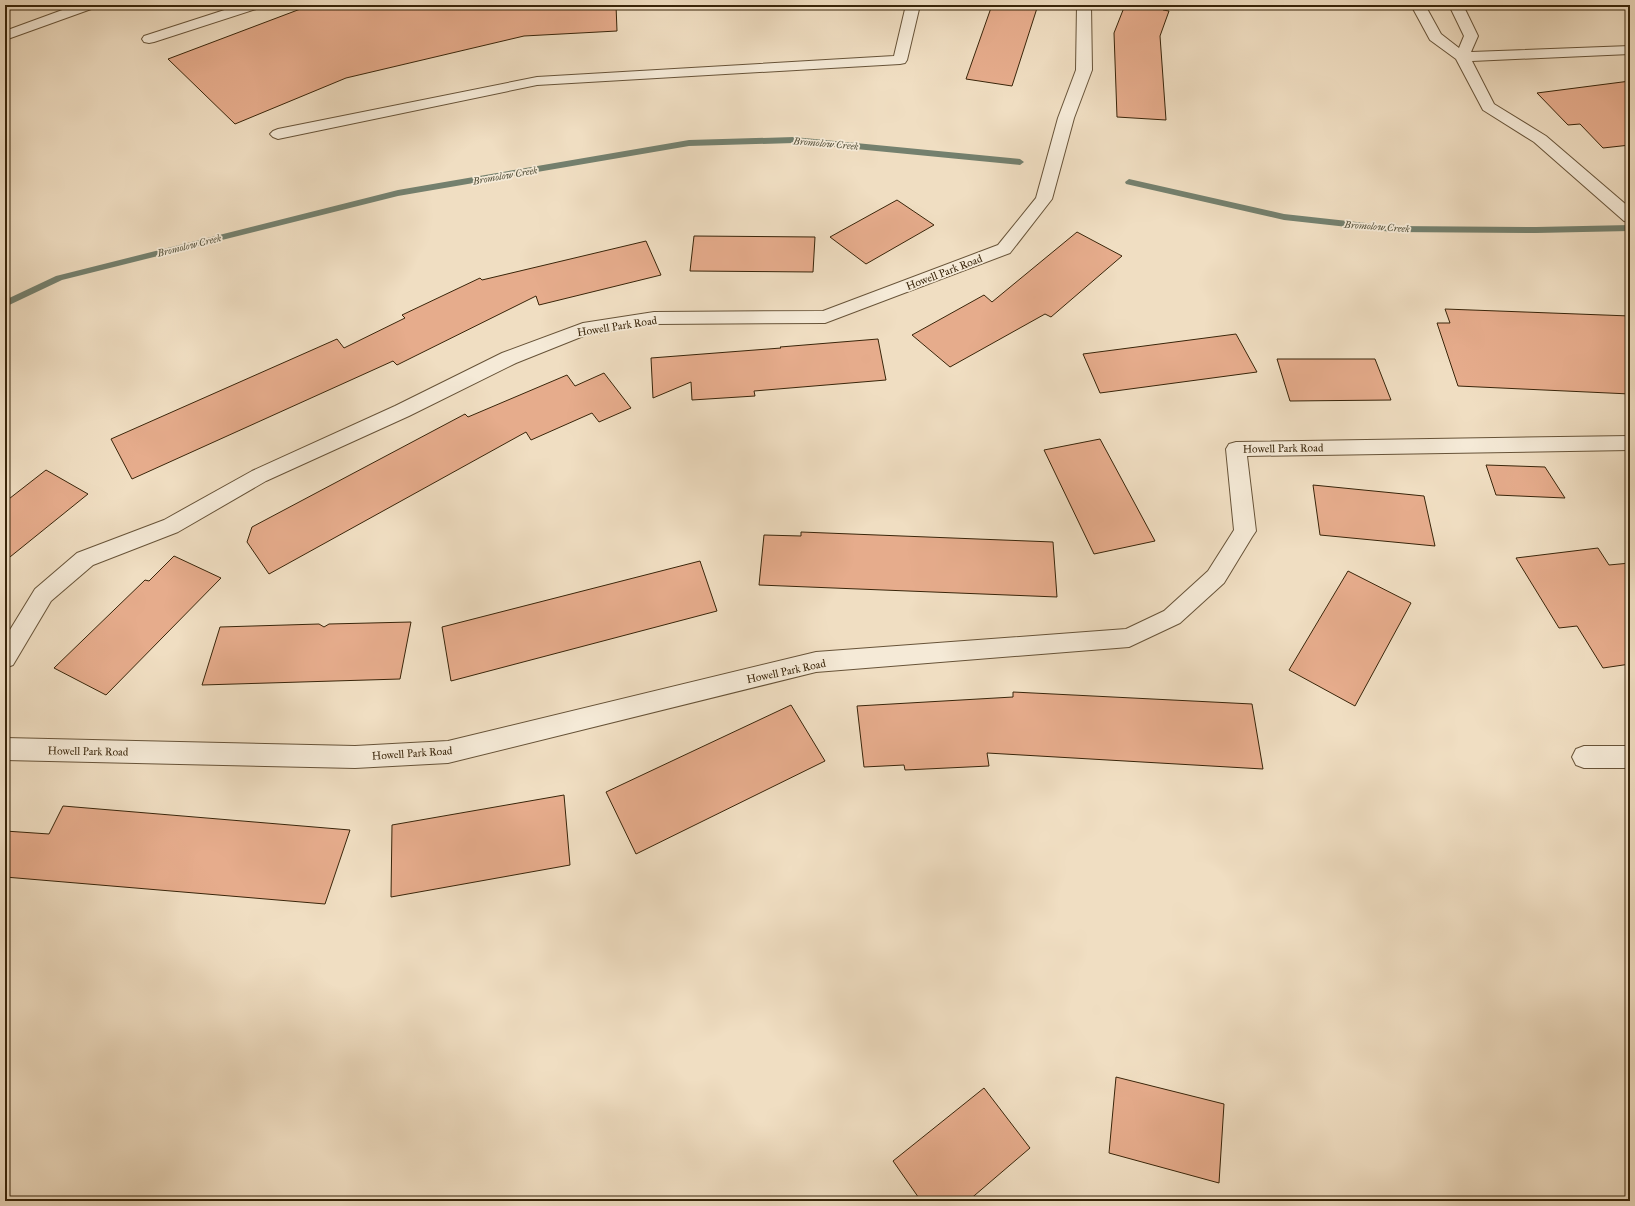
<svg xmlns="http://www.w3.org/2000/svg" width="1635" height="1206" viewBox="0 0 1635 1206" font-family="'IM FELL Great Primer',serif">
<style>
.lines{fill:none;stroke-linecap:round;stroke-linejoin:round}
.stream{fill:#74806e;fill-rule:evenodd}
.building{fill:#e6ac8c;stroke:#39250a}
.service-casing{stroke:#675338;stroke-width:2}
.minor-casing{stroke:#675338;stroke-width:2}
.tertiary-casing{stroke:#675338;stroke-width:2}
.service{fill:#f5ead7;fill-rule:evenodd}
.minor{fill:#f5ead7;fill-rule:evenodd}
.tertiary{fill:#f5ead7;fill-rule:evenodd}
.labels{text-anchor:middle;stroke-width:3.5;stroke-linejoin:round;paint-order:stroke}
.far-water-label{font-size:10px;font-style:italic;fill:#56523c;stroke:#f5ead7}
.street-label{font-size:11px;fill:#39250a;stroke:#f5ead7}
</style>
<rect width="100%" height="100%" fill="#f0dec2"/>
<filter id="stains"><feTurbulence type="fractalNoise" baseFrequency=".005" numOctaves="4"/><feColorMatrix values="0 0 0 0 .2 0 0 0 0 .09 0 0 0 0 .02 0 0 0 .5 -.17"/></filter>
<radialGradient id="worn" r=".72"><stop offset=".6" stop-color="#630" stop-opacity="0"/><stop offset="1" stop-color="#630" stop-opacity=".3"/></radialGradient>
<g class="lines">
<g class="stream">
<polygon points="794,137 1020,159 1024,162 1020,165 794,143 689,146 398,196 62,280 5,307 5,300 56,276 398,190 689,140"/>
<polygon points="1129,179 1284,214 1393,226 1536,227 1630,225 1630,231 1536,233 1393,232 1284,220 1126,184 1125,182"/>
</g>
</g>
<g class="building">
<polygon points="311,5 616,5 617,31 524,36 346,78 235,124 168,59"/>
<polygon points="992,5 1038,5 1012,86 966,79"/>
<polygon points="1125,5 1165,5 1163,10 1169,11 1160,36 1166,120 1117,117 1114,33"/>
<polygon points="1630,81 1630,145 1603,148 1580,124 1568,125 1537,93"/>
<polygon points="897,200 934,225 866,264 830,237"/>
<polygon points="1077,232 1122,256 1051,317 1045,314 950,367 912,335 984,295 992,302"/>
<polygon points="694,236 815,237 813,272 690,271"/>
<polygon points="646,241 661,275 539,305 536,296 397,365 393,361 132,479 111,439 337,339 344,348 405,318 402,315 480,278 482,280"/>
<polygon points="1445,309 1630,316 1630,394 1458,386 1437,323 1450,323"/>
<polygon points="1236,334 1257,372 1100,393 1083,354"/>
<polygon points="878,339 886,380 754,391 755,396 692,400 691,382 653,398 651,358 781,348 780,347"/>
<polygon points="1277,359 1375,359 1391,400 1290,401"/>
<polygon points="604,373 631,408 599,422 592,413 531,440 526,432 269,574 247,542 252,527 465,414 468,417 567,375 575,386"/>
<polygon points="1100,439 1155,541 1094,554 1044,450"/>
<polygon points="1486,465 1545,467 1565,498 1496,495"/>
<polygon points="46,470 88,494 5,561 5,502"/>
<polygon points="1313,485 1424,496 1435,546 1320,535"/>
<polygon points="801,532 1053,542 1057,597 759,585 764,535 801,536"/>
<polygon points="1598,548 1609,565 1630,563 1630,664 1603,668 1577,626 1559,628 1516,558"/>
<polygon points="174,556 221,578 106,695 54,668 145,580 149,581"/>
<polygon points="700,561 717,611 451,681 442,627"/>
<polygon points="1348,571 1411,603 1355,706 1289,670"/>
<polygon points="411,622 400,679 202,685 220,627 319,624 324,627 329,624"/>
<polygon points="1013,692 1252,704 1263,769 987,753 989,766 905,770 904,765 864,767 857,706 1013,697"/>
<polygon points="791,705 825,761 636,854 606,792"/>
<polygon points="564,795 570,865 391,897 392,825"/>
<polygon points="63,806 350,830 325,904 5,877 5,831 49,834"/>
<polygon points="1116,1077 1224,1104 1219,1183 1109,1153"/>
<polygon points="984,1088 1030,1148 968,1201 921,1201 893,1161"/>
</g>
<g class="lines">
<defs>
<g id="service">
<polygon points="240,5 261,5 259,8 154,42 149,43 144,42 142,39 144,36"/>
<polygon points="906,5 920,5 907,60 905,63 900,64 537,85 278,139 273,137 270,134 273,131 278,129 537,77 894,56"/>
</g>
<g id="minor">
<polygon points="1077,5 1091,5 1092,70 1074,118 1052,199 1010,253 825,323 654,324 586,335 516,363 409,416 266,481 178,532 93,565 51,601 13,665 5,668 5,638 35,589 77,553 164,520 252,471 395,406 502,353 583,323 654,312 823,311 998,245 1036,198 1058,118 1076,70"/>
<polygon points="1411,5 1425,5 1441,34 1459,48 1464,36 1449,5 1463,5 1478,36 1471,52 1630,46 1630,54 1472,61 1494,104 1546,136 1630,208 1630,222 1624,221 1534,142 1483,110 1456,59 1430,40"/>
<polygon points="1630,436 1630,450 1247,456 1256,531 1252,537 1224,583 1180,623 1129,647 816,672 448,763 355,768 5,760 5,738 355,746 448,741 816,652 1126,629 1164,611 1208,571 1234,530 1226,449 1229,444 1236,442"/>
<polygon points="1584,746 1630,746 1630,768 1584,768 1576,765 1572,757 1576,749"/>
</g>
<polygon id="tertiary" points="76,5 96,5 94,8 5,40 5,31"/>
</defs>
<use href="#service" class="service-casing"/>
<use href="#minor" class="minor-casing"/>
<use href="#tertiary" class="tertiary-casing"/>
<use href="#service" class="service"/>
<use href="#minor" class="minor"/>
<use href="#tertiary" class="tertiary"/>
</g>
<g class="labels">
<g class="far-water-label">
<text transform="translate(826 143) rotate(5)" y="4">Bromolow Creek</text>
<text transform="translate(505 175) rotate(-10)" y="4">Bromolow Creek</text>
<text transform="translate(1377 226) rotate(4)" y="4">Bromolow Creek</text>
<text transform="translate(189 245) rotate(-14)" y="4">Bromolow Creek</text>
</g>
<g class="street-label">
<text transform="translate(944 272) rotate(-21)" y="4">Howell Park Road</text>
<text transform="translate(617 326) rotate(-9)" y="4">Howell Park Road</text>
<text transform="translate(1283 448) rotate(-1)" y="4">Howell Park Road</text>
<text transform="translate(786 671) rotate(-12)" y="4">Howell Park Road</text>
<text transform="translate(88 751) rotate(1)" y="4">Howell Park Road</text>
<text transform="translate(412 753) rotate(-4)" y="4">Howell Park Road</text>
</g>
</g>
<rect width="1635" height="1206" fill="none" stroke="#f0dec2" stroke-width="20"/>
<rect x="6" y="6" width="1623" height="1194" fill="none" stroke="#39250a" stroke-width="2"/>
<rect x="10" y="10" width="1615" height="1186" fill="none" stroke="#39250a"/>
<rect width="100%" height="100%" filter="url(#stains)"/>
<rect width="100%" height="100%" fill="url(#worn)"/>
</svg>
